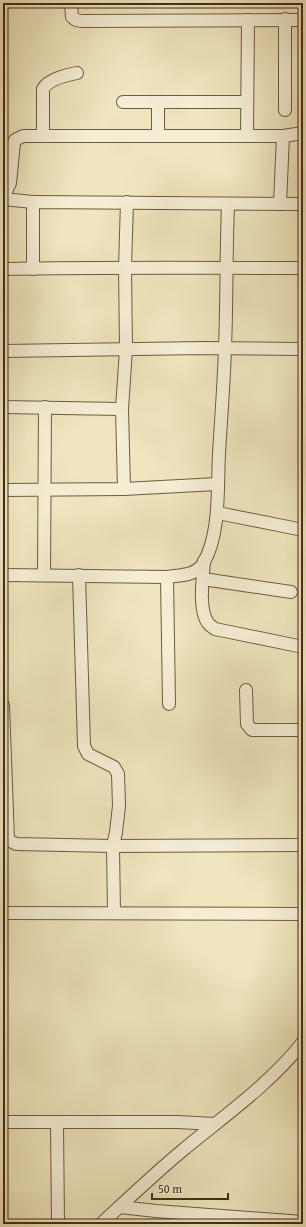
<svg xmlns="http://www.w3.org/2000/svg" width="306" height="1227" viewBox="0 0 306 1227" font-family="'Gentium Book Plus',serif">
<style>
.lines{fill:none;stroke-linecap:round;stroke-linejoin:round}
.minor-casing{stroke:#6e5a41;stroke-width:14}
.minor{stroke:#f5eed5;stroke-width:12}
</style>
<rect width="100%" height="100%" fill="#efe5be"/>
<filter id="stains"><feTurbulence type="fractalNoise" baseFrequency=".005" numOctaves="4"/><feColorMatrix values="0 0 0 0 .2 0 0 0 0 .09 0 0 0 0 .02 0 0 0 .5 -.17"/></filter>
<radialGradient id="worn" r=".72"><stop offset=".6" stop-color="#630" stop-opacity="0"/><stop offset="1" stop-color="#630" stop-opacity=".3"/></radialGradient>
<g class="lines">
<defs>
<g id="minor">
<polyline points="71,3 72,17 76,20 81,21 303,20"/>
<polyline points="285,19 285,110"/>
<polyline points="123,102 247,102"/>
<polyline points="158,102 158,135"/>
<path d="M43,136V89C48,79 67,75 77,73"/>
<polyline points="247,136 248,20"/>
<polyline points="3,198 10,183 14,143 15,140 23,136 283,136 303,133"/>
<polyline points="3,199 33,202"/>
<polyline points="280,204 283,136"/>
<path d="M3,269C103,267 203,268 303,268"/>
<polyline points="33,269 33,202 303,204"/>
<polyline points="3,351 204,348 303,349"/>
<polyline points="3,407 122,409"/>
<polyline points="124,489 122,409 126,349 125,267 127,202"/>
<polyline points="3,490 124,489 217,484"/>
<polyline points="218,513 303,530"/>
<path d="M204,561C203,577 198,610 208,623C210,626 213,627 215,629L303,647"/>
<path d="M3,575L167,577C180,575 195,576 203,564C221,533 217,488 219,454C221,418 224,383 225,347C227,300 226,252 228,204"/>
<polyline points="44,575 45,407"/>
<polyline points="79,575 84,746 88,754 114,767 118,774 119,806 116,832 113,846 114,913"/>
<polyline points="167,577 169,704"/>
<polyline points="203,579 291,592"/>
<polyline points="246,690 247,724 252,730 303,730"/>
<polyline points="3,705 8,840 16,844 113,846 303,845"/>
<polyline points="3,913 303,914"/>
<polyline points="3,1122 177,1122 215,1124"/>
<polyline points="57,1123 58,1224"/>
<polyline points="120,1207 156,1211 303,1222"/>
<path d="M101,1224C128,1199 154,1174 183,1150C224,1116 270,1084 303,1042"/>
</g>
</defs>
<use href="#minor" class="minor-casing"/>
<use href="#minor" class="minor"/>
</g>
<rect width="306" height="1227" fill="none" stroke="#efe5be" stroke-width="16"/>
<rect x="4" y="4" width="298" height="1219" fill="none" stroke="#432c17" stroke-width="2"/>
<rect x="8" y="8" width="290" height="1211" fill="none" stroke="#432c17"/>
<path d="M152 1193v6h76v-6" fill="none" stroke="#432c17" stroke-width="2"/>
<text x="158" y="1193" font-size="12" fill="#432c17" stroke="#f5eed5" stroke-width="3" paint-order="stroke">50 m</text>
<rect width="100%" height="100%" filter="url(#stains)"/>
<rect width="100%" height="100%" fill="url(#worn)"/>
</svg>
